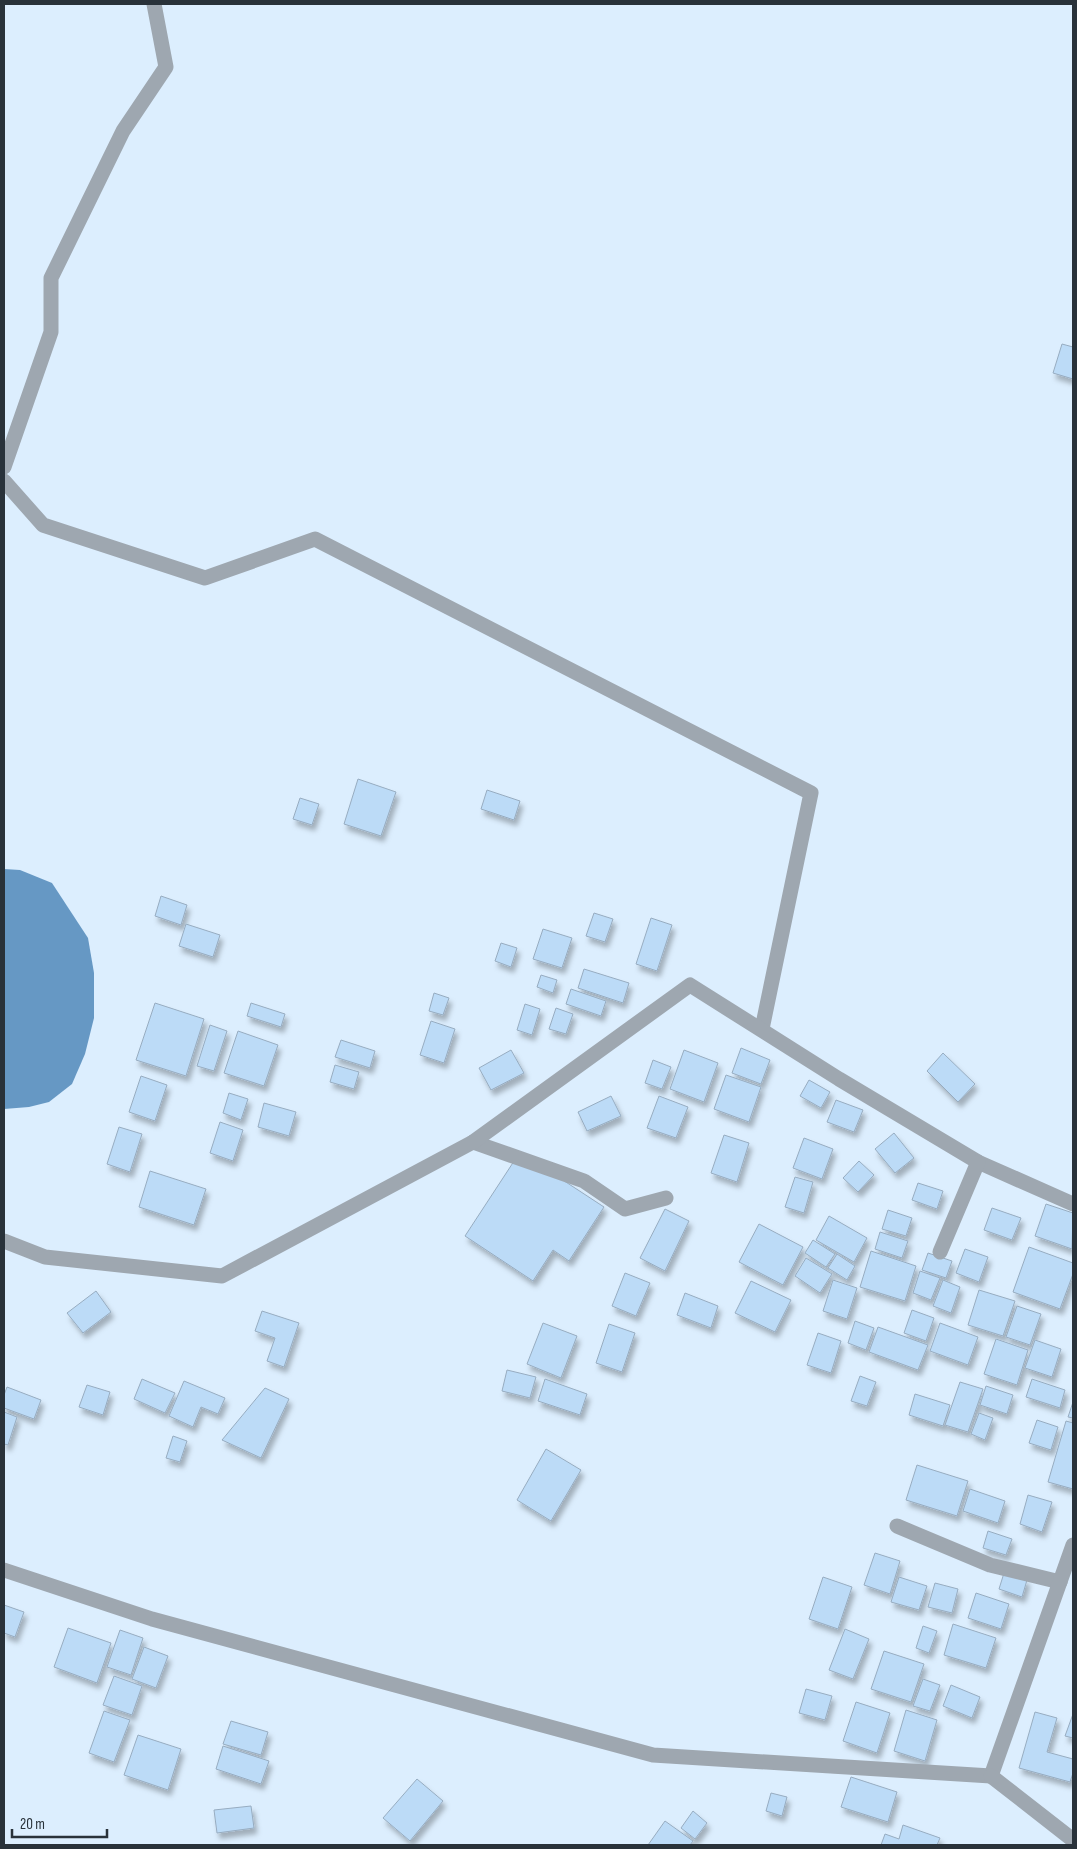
<svg xmlns="http://www.w3.org/2000/svg" width="1077" height="1849" viewBox="0 0 1077 1849" font-family="'Sofia Sans Condensed',sans-serif">
<style>
.water{fill:#6698c4}
.building{fill:#bcdbf7;stroke:#97acc0;filter:url(#shadow)}
.lines{fill:none;stroke-linecap:round;stroke-linejoin:round}
.minor{stroke:#9ea7b0;stroke-width:15}
</style>
<defs>
<filter id="shadow"><feDropShadow dx="3" dy="5.5" stdDeviation="2.5" flood-color="#0004"/></filter>
</defs>
<rect width="100%" height="100%" fill="#dceefe"/>
<polygon class="water" points="4,869 20,870 52,883 88,938 94,973 94,1018 85,1054 72,1084 49,1102 29,1107 4,1109"/>
<g class="building">
<polygon points="1062,344 1073,347 1073,379 1053,373"/>
<polygon points="358,779 396,792 381,836 344,824"/>
<polygon points="487,790 520,801 514,820 481,809"/>
<polygon points="300,798 319,804 312,825 293,819"/>
<polygon points="161,896 187,905 181,925 155,916"/>
<polygon points="594,913 613,919 605,942 586,936"/>
<polygon points="651,918 672,925 657,971 636,964"/>
<polygon points="186,924 220,935 213,957 179,946"/>
<polygon points="543,929 572,938 562,968 533,959"/>
<polygon points="501,943 517,948 511,967 495,961"/>
<polygon points="584,969 629,983 623,1003 578,988"/>
<polygon points="541,975 557,980 553,993 537,987"/>
<polygon points="571,989 606,1001 601,1016 566,1004"/>
<polygon points="434,993 449,998 443,1015 429,1011"/>
<polygon points="155,1003 204,1019 186,1076 136,1060"/>
<polygon points="251,1003 285,1014 281,1027 247,1016"/>
<polygon points="525,1004 540,1009 532,1035 517,1030"/>
<polygon points="556,1008 573,1014 566,1034 549,1029"/>
<polygon points="431,1021 455,1029 444,1063 420,1055"/>
<polygon points="210,1025 227,1031 214,1071 197,1066"/>
<polygon points="238,1031 278,1045 264,1086 224,1073"/>
<polygon points="341,1040 375,1051 370,1068 335,1057"/>
<polygon points="741,1048 770,1060 761,1084 732,1073"/>
<polygon points="511,1050 524,1073 491,1090 479,1068"/>
<polygon points="684,1050 718,1063 704,1102 670,1089"/>
<polygon points="943,1053 975,1084 958,1102 927,1071"/>
<polygon points="653,1060 671,1067 662,1089 645,1083"/>
<polygon points="335,1065 359,1072 354,1089 330,1082"/>
<polygon points="726,1075 761,1087 749,1122 714,1109"/>
<polygon points="141,1076 167,1085 155,1121 129,1112"/>
<polygon points="809,1080 830,1092 821,1108 800,1096"/>
<polygon points="229,1093 248,1099 241,1120 223,1113"/>
<polygon points="611,1096 621,1116 587,1131 578,1112"/>
<polygon points="659,1096 688,1107 676,1138 647,1128"/>
<polygon points="836,1100 863,1110 854,1132 827,1122"/>
<polygon points="264,1103 296,1112 289,1136 258,1127"/>
<polygon points="220,1122 243,1130 233,1161 210,1153"/>
<polygon points="119,1127 142,1134 130,1172 107,1164"/>
<polygon points="894,1133 914,1158 895,1173 875,1149"/>
<polygon points="724,1135 749,1143 737,1182 711,1173"/>
<polygon points="804,1138 833,1149 822,1179 793,1168"/>
<polygon points="520,1152 604,1207 569,1261 553,1250 533,1281 465,1236"/>
<polygon points="859,1161 874,1175 858,1192 843,1178"/>
<polygon points="150,1171 206,1189 194,1225 139,1207"/>
<polygon points="795,1177 813,1182 804,1213 785,1207"/>
<polygon points="918,1183 943,1191 937,1209 912,1200"/>
<polygon points="1046,1204 1073,1213 1072,1249 1035,1236"/>
<polygon points="992,1208 1021,1218 1012,1240 984,1230"/>
<polygon points="665,1209 689,1221 665,1271 640,1258"/>
<polygon points="888,1210 912,1218 906,1236 882,1229"/>
<polygon points="829,1216 867,1238 854,1262 816,1240"/>
<polygon points="759,1224 803,1247 783,1285 739,1262"/>
<polygon points="880,1232 908,1241 902,1258 875,1249"/>
<polygon points="813,1240 835,1254 826,1267 805,1253"/>
<polygon points="1029,1247 1073,1263 1073,1274 1060,1309 1013,1292"/>
<polygon points="965,1249 988,1257 979,1282 956,1273"/>
<polygon points="871,1251 916,1266 905,1301 860,1287"/>
<polygon points="928,1253 952,1261 946,1278 922,1270"/>
<polygon points="837,1254 855,1266 847,1280 828,1268"/>
<polygon points="806,1258 832,1274 820,1293 795,1276"/>
<polygon points="920,1271 940,1278 931,1300 913,1293"/>
<polygon points="625,1273 650,1283 636,1316 612,1306"/>
<polygon points="833,1280 857,1288 847,1319 823,1311"/>
<polygon points="943,1280 960,1287 951,1313 933,1306"/>
<polygon points="751,1281 791,1300 775,1332 735,1313"/>
<polygon points="979,1290 1015,1301 1003,1336 968,1325"/>
<polygon points="96,1291 111,1312 83,1333 67,1313"/>
<polygon points="685,1293 718,1306 711,1328 677,1315"/>
<polygon points="1017,1306 1041,1314 1030,1345 1006,1337"/>
<polygon points="912,1310 934,1318 926,1341 904,1333"/>
<polygon points="262,1311 299,1323 284,1367 267,1361 275,1338 255,1331"/>
<polygon points="855,1321 874,1328 866,1350 848,1343"/>
<polygon points="543,1323 577,1336 561,1378 527,1364"/>
<polygon points="940,1323 978,1337 968,1365 930,1351"/>
<polygon points="609,1324 635,1333 622,1372 596,1363"/>
<polygon points="878,1327 928,1345 918,1370 869,1352"/>
<polygon points="818,1333 841,1341 831,1373 807,1365"/>
<polygon points="996,1339 1028,1350 1017,1385 984,1374"/>
<polygon points="1035,1340 1061,1349 1052,1377 1025,1368"/>
<polygon points="507,1370 536,1377 530,1398 502,1391"/>
<polygon points="860,1376 876,1382 867,1406 851,1401"/>
<polygon points="142,1379 175,1393 165,1413 134,1399"/>
<polygon points="545,1379 587,1394 580,1415 538,1401"/>
<polygon points="1032,1379 1065,1390 1060,1408 1026,1397"/>
<polygon points="184,1381 225,1398 218,1414 201,1407 193,1427 169,1416"/>
<polygon points="960,1382 983,1389 968,1432 945,1425"/>
<polygon points="87,1385 110,1392 103,1415 79,1407"/>
<polygon points="986,1386 1013,1395 1007,1414 980,1405"/>
<polygon points="7,1387 41,1400 34,1419 4,1408 4,1395"/>
<polygon points="265,1388 289,1399 261,1458 222,1440"/>
<polygon points="915,1394 950,1405 943,1426 909,1415"/>
<polygon points="1073,1402 1073,1418 1068,1417"/>
<polygon points="4,1412 17,1417 8,1445 4,1444"/>
<polygon points="979,1413 993,1418 985,1440 971,1434"/>
<polygon points="1037,1420 1058,1427 1051,1450 1029,1443"/>
<polygon points="1066,1421 1073,1423 1073,1489 1048,1482"/>
<polygon points="173,1436 187,1441 180,1462 166,1458"/>
<polygon points="546,1449 581,1470 551,1521 517,1500"/>
<polygon points="917,1465 968,1481 957,1516 906,1500"/>
<polygon points="970,1489 1005,1501 998,1523 963,1511"/>
<polygon points="1028,1495 1052,1502 1042,1532 1020,1524"/>
<polygon points="988,1531 1012,1539 1006,1555 983,1548"/>
<polygon points="875,1553 900,1561 890,1594 864,1585"/>
<polygon points="1004,1573 1027,1580 1022,1597 999,1589"/>
<polygon points="823,1577 852,1587 838,1629 809,1619"/>
<polygon points="899,1577 927,1586 919,1610 891,1602"/>
<polygon points="935,1583 958,1589 952,1613 928,1607"/>
<polygon points="976,1593 1009,1604 1001,1629 968,1618"/>
<polygon points="4,1605 24,1612 15,1637 4,1633"/>
<polygon points="953,1624 996,1638 986,1668 944,1655"/>
<polygon points="923,1626 937,1631 929,1653 916,1648"/>
<polygon points="68,1628 111,1643 97,1683 54,1667"/>
<polygon points="845,1629 869,1639 853,1679 829,1670"/>
<polygon points="120,1630 143,1638 131,1675 107,1667"/>
<polygon points="144,1647 168,1656 156,1688 132,1679"/>
<polygon points="884,1651 924,1664 911,1702 871,1689"/>
<polygon points="114,1676 142,1686 132,1715 103,1705"/>
<polygon points="923,1679 940,1685 930,1711 913,1706"/>
<polygon points="951,1685 980,1697 972,1718 943,1706"/>
<polygon points="806,1689 832,1696 825,1720 799,1713"/>
<polygon points="856,1702 890,1713 877,1753 843,1741"/>
<polygon points="906,1710 937,1720 925,1761 894,1751"/>
<polygon points="104,1711 130,1720 114,1762 89,1753"/>
<polygon points="1035,1712 1057,1718 1047,1752 1073,1759 1073,1773 1070,1782 1019,1768"/>
<polygon points="1073,1714 1073,1738 1065,1736"/>
<polygon points="231,1721 268,1732 261,1755 223,1744"/>
<polygon points="138,1735 181,1749 168,1790 124,1775"/>
<polygon points="223,1746 269,1761 261,1784 216,1769"/>
<polygon points="851,1777 897,1792 888,1822 841,1807"/>
<polygon points="417,1779 443,1801 410,1841 383,1818"/>
<polygon points="771,1793 787,1797 782,1816 766,1811"/>
<polygon points="251,1806 254,1828 217,1833 214,1810"/>
<polygon points="693,1811 707,1823 695,1839 681,1828"/>
<polygon points="665,1821 693,1841 690,1845 648,1845"/>
<polygon points="903,1825 940,1838 937,1845 881,1845 885,1834 899,1839"/>
</g>
<g class="lines">
<g class="minor">
<polyline points="4,467 51,332 51,278 123,131 166,67 154,4"/>
<polyline points="4,481 43,525 205,578 315,539 811,793 762,1029"/>
<polyline points="473,1142 584,1181 625,1209 666,1198"/>
<polyline points="4,1241 45,1257 222,1276 473,1142 690,985 839,1079 978,1162 1073,1204"/>
<polyline points="940,1252 978,1162"/>
<polyline points="897,1526 990,1565 1060,1582"/>
<polyline points="4,1570 152,1619 653,1755 991,1776 1073,1545"/>
<polyline points="991,1776 1073,1840"/>
</g>
</g>
<rect width="1077" height="1849" fill="none" stroke="#29323a" stroke-width="10"/>
<path d="M12 1829v8h95v-8" fill="none" stroke="#29323a" stroke-width="2.5"/>
<text x="20" y="1829" font-size="15" fill="#29323a" stroke="#dceefe" stroke-width="4" paint-order="stroke">20 m</text>
</svg>
